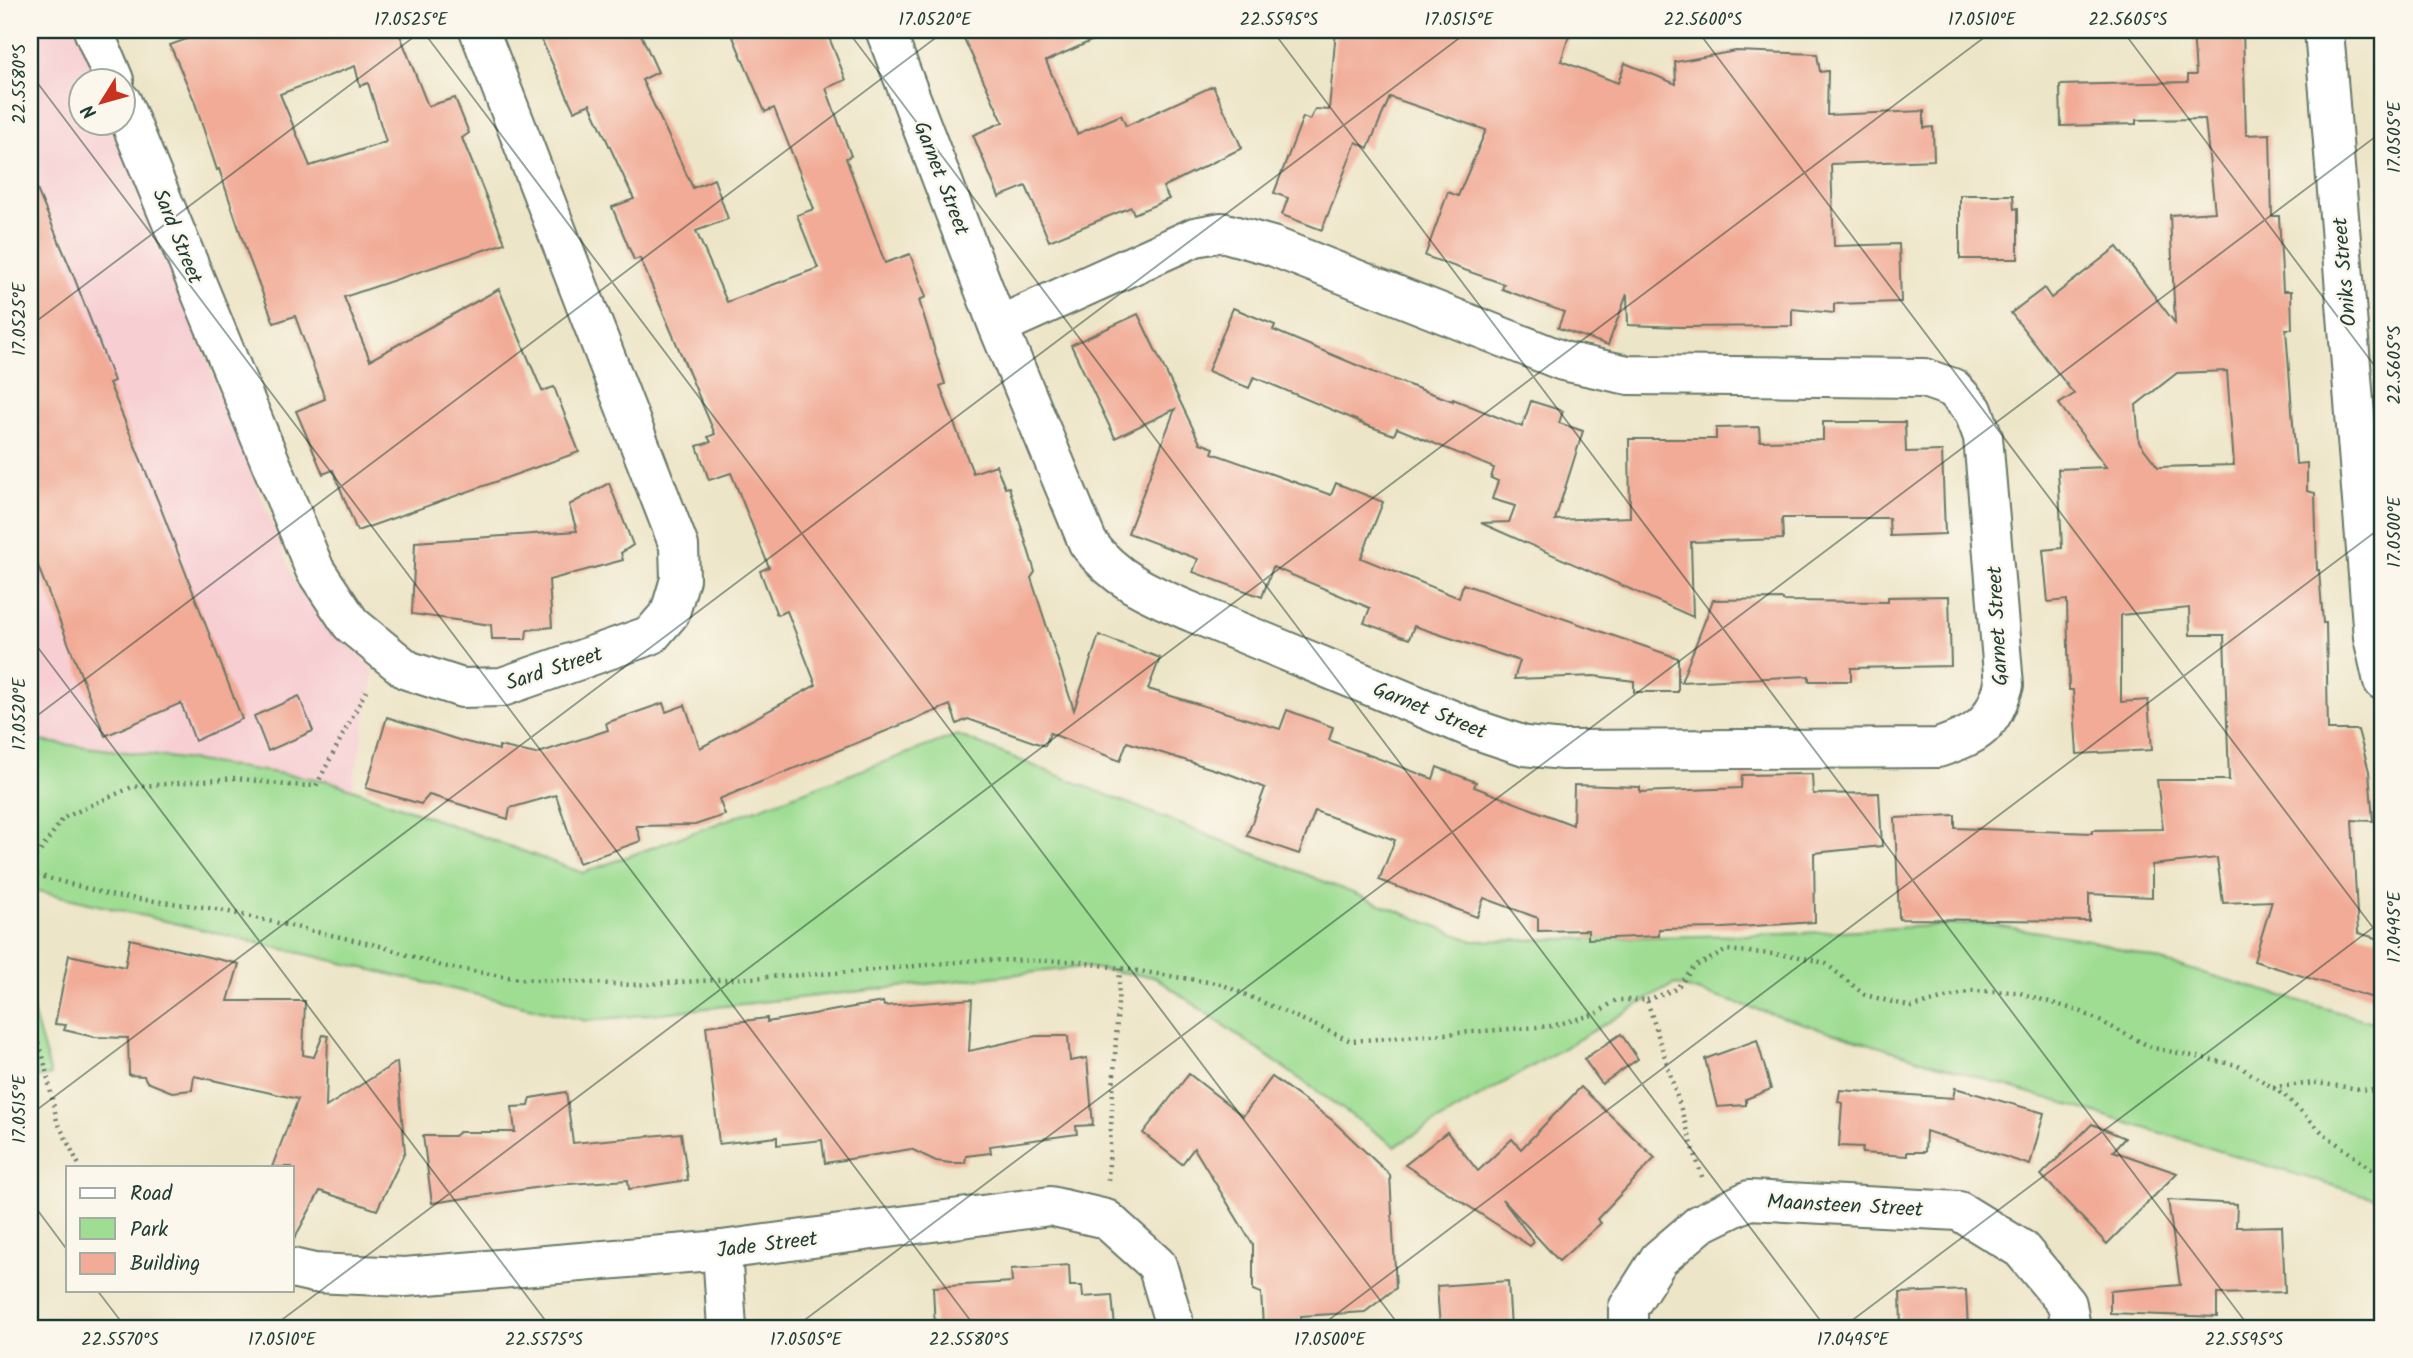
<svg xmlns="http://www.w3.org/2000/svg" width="2413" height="1358" viewBox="0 0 2413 1358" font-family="Kalam,sans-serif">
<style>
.built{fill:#f7cfd3}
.green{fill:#9edd92;stroke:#5e8d63;stroke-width:2}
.building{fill:#f1ab96;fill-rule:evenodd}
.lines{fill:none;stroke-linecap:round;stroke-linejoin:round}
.minor-casing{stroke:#677867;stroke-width:42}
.path{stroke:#677867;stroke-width:4.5;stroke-dasharray:2 5;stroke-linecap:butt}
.minor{stroke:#fff;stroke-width:38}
.ticks{fill:none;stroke:#1f3d34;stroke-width:2;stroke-opacity:0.45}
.labels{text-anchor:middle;stroke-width:5;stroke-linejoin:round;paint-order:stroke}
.street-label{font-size:21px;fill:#1f3d34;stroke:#fbf7ec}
.neatline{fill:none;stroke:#1f3d34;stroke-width:2.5}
.ticks-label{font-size:18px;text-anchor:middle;fill:#1f3d34}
</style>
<rect width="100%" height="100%" fill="#fbf7ec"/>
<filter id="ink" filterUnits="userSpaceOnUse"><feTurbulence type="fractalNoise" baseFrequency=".0143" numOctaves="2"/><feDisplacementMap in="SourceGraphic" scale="14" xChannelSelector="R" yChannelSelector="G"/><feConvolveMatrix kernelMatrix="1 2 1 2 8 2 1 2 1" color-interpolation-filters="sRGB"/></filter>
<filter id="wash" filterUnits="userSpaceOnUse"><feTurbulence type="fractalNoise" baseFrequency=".00686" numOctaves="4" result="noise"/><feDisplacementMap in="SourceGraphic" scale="28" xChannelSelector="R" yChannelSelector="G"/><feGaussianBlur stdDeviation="1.57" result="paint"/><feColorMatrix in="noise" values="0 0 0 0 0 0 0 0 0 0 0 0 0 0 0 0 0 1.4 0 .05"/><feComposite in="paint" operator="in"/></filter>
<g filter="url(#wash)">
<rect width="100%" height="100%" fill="#ede5c7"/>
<polygon class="built" points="30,30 77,30 97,80 80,80 80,122 114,123 295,583 374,672 352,792 30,740"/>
<g class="green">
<polygon points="957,735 1473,941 1785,934 1983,923 2089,940 2383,1025 2383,1201 1674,984 1395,1146 1155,977 1083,967 587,1021 30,889 30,740 190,760 330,781 583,873"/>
<polygon points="30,1001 51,1075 36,1078 30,1061"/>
</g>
<g id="blocks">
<g class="building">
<path d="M212,30H398L428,106L455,98L469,133L462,138L505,243L344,297L370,360L499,289L542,391L554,387L579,452L357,531L333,470L323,474L296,411L325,399L295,316L274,323L247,253L219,169L217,170L194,100L170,45ZM355,66L360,86L368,83L386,142L310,166L280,94Z"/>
<polygon points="537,30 639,30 658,72 642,80 693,188 714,179 728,219 696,231 727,302 818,268 797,215 814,209 774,108 765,112 730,30 826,30 846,80 826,88 851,156 846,158 885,263 910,254 926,297 919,300 945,384 940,386 973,473 996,465 1005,488 1009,487 1035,572 1031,578 1074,710 1099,635 1160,658 1148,689 1280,729 1287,710 1333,727 1329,740 1433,779 1437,767 1476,782 1474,787 1573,825 1574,785 1640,787 1640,792 1741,788 1742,775 1812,774 1813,794 1879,793 1882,846 1814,853 1815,922 1723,928 1659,929 1659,936 1588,939 1588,930 1538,931 1538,918 1484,898 1477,917 1379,880 1395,840 1315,811 1299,854 1247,836 1265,788 1232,775 1127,742 1120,761 1050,733 1045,746 968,719 957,724 950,705 719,799 725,815 695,825 636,826 641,841 579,863 556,795 510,808 508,819 429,795 421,804 366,788 387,717 462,741 499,750 499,746 536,754 608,730 606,723 663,703 666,712 685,705 700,748 816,685 787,611 777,615 760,571 769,567 731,473 709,480 697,446 711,442 708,437 715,434 640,258 634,260 612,207 634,199 590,104 574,111"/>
<polygon points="960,30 1116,30 1046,61 1077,134 1121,115 1126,126 1213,86 1242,148 1163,187 1169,199 1134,214 1131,207 1049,241 1026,186 999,197 973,135 1003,122"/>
<polygon points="1336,30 1571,30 1561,61 1618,83 1625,63 1676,84 1675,62 1736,51 1817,54 1820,72 1828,71 1827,115 1924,111 1924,128 1933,127 1934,160 1831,164 1834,246 1899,244 1901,302 1834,304 1834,313 1792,309 1792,326 1680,327 1628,325 1627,294 1608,345 1558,328 1564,312 1502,289 1504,284 1425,256 1448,192 1458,196 1486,130 1390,97 1368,148 1356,142 1322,230 1282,215 1288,198 1274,193 1303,117 1310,120 1315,109 1329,110"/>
<path d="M2193,30H2243L2246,135L2270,134L2272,216H2279L2283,291H2291L2292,329H2286L2296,464L2307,463V491L2315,493L2317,570H2319L2323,623H2326L2328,730H2358L2369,771L2373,821L2352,820L2358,933L2383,940V1001L2254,961L2272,901L2223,903L2217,858L2152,865V897L2089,894V921L1899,919L1895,818L1955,815V828L2092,833V830L2163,829L2157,780H2229L2224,635H2190L2189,608L2121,615V702L2148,700L2152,750L2077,754L2073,690H2069L2067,600L2048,602L2043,550L2062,548L2058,469L2106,467L2059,404L2074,394L2011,313L2044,288L2051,298L2117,247L2175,323L2170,215L2215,212L2205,119L2136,120V124L2061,126L2060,85L2188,82V75H2196ZM2227,371L2234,465L2158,467L2139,442L2136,405L2177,373Z"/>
<polygon points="30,173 72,272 114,381 109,383 158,501 242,719 195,741 181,703 105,736 30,546"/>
<polygon points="1960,195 2013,195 2014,209 2018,208 2018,259 1960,259"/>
<polygon points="1233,308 1275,325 1273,330 1378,374 1453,401 1453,399 1522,427 1531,401 1563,411 1559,423 1583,431 1555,520 1630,517 1629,439 1716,439 1716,428 1759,427 1760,441 1823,440 1823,422 1905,422 1906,452 1942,451 1945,534 1890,536 1889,518 1782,518 1783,539 1691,542 1693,617 1481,523 1509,522 1515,506 1492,499 1498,481 1491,478 1494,468 1397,428 1394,435 1360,423 1361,422 1254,377 1249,388 1208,371"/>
<polygon points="1138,314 1200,443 1214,448 1212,453 1331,495 1336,483 1383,502 1361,558 1459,598 1463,584 1678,658 1678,692 1634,692 1634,681 1594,676 1514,679 1520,661 1414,626 1409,639 1364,623 1370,608 1273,567 1262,597 1193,572 1198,559 1128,533 1175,409 1115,438 1071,345"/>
<polygon points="609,483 633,545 621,553 623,560 549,580 552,627 527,630 526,639 492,639 491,625 412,614 415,542 577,531 569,505"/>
<polygon points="1949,596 1951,666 1851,668 1851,681 1809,681 1809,676 1681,682 1713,600 1783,599 1783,601 1888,602 1888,597"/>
<polygon points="299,696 313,731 268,751 254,716"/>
<polygon points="130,939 239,964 228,1001 305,1001 303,1055 314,1057 323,1035 328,1036 326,1107 397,1062 405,1152 377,1210 320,1191 292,1243 292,1167 272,1167 298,1099 194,1076 192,1090 172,1092 147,1082 144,1076 129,1075 128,1038 94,1037 64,1030 66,1025 55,1024 69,955 125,967"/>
<polygon points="972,999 969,1051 1036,1036 1068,1036 1070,1061 1087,1058 1093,1125 1076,1126 1077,1134 990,1146 991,1153 966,1156 965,1163 950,1163 936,1161 911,1149 825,1163 822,1140 777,1145 777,1137 719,1144 706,1026 767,1018 767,1022 883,1002 884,1006"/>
<polygon points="1621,1034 1638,1059 1602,1084 1584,1059"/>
<polygon points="1757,1040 1771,1089 1746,1099 1746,1105 1717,1107 1705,1059"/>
<polygon points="1189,1074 1243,1116 1272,1077 1332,1120 1390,1175 1396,1288 1365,1312 1301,1316 1301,1324 1263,1326 1261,1293 1253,1290 1253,1245 1194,1148 1182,1164 1143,1133"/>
<polygon points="1581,1087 1655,1158 1597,1219 1601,1223 1559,1261 1502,1199 1534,1242 1530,1246 1405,1165 1447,1132 1478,1171 1512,1139 1521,1149"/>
<polygon points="1955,1088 2044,1113 2030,1165 1926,1131 1925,1152 1907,1152 1907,1156 1862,1153 1863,1147 1839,1146 1842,1103 1838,1102 1840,1090 1953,1098"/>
<polygon points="566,1092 573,1143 681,1133 688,1180 629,1189 628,1180 554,1185 432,1203 423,1136 454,1136 459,1132 515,1132 512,1107 529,1106 531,1098"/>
<polygon points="2092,1124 2125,1138 2113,1151 2177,1173 2107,1244 2041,1175"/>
<polygon points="2168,1200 2237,1204 2236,1227 2282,1226 2285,1292 2217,1294 2217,1317 2110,1313 2110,1291 2180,1285"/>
<polygon points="1069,1265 1070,1286 1082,1286 1083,1297 1112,1295 1115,1328 935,1328 933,1287 1012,1282 1011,1269"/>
<polygon points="1508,1281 1511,1328 1440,1328 1437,1286"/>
<polygon points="1966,1290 1968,1328 1901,1328 1900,1293"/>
</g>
</g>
</g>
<g filter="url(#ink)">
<use href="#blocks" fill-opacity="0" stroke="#677867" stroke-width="2"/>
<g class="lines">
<defs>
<g id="minor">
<polyline points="93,30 114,80"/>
<path d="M885,30L998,326L1088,543C1116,581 1152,595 1194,613L1474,729L1525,746L1563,750L1938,748C1979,734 1991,727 2004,685L1983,437L1973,410L1953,388L1924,378L1628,375L1563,361L1272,246L1222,232L1195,237L998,326"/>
<polyline points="2324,30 2373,637 2383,681"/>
<polyline points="122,102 315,570 351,624 407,670 462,688 502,687 651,635 670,613 680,579 679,546 479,30"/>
<polyline points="722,1250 727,1328"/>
<polyline points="292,1268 314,1273 405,1277 722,1250 1050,1206 1106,1219 1157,1265 1173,1319 1173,1328"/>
<polyline points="1628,1328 1628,1308 1659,1259 1700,1224 1749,1200 1959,1211 2021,1249 2067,1304 2071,1328"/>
</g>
</defs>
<use href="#minor" class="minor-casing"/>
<g class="path">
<polyline points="30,860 39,853 63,818 132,787 236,778 285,785 316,786 368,687"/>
<polyline points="30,873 114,896 211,908 380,946 442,966 520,979 631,985 853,972 977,960 1074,961 1221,984 1351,1041 1551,1026 1596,1014 1616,1000 1647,1000 1703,1180"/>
<polyline points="1647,1000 1676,989 1694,967 1727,950 1795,956 1825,963 1865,995 1912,1007 1971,991 2017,992 2082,1012 2153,1048 2237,1065 2283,1094 2323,1133 2383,1178"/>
<polyline points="30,1024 43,1056 57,1121 80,1167"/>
<polyline points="2273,1087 2316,1083 2383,1092"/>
<polyline points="1108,1180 1120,968"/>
</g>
<use href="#minor" class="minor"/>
</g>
</g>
<path class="ticks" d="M422,30L1401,1328M847,30L1826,1328M1272,30L2250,1328M1697,30L2383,941M2122,30L2383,377M30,73L976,1328M30,326L423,30M30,637L551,1328M30,721L946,30M30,1115L1470,30M30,1200L68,1251M97,1290L126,1328M271,1328L1994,30M794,1328L2383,131M1318,1328L2383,526M1842,1328L2383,920M2365,1328L2383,1315"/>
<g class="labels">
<g class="street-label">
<text transform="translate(942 178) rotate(69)" y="7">Garnet Street</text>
<text transform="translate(178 236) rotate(68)" y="7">Sard Street</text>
<text transform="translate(2344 272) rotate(-95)" y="7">Oniks Street</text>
<text transform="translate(1997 626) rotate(-93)" y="7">Garnet Street</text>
<text transform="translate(554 668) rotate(-18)" y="7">Sard Street</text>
<text transform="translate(1430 710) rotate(22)" y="7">Garnet Street</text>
<text transform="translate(1845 1205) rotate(3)" y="7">Maansteen Street</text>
<text transform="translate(767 1244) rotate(-7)" y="7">Jade Street</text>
</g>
</g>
<rect width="2413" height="1358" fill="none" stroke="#fbf7ec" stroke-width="77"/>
<rect x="66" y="1166" width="228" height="126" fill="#fbf7ec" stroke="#a3ada2" stroke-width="2"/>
<rect x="80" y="1188" width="35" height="10" fill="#ffffff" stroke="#a3ada2" stroke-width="2"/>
<text x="130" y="1200" font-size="21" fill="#1f3d34">Road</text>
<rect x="80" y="1218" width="35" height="21" fill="#9edd92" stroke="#a3ada2" stroke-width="2"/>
<text x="130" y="1236" font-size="21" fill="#1f3d34">Park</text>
<rect x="80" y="1253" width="35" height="21" fill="#f1ab96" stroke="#a3ada2" stroke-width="2"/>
<text x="130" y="1270" font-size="21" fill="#1f3d34">Building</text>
<g transform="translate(102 102) rotate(233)"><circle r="33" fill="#fbf7ec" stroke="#a3ada2" stroke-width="2"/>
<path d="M0-5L12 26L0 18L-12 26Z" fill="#c8321e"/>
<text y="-10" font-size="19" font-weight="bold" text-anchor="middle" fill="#1f3d34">N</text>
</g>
<rect x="38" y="38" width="2336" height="1282" class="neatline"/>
<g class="ticks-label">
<text x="411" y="25">17.0525°E</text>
<text x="935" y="25">17.0520°E</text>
<text x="1279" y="25">22.5595°S</text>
<text x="1459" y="25">17.0515°E</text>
<text x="1703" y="25">22.5600°S</text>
<text x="1982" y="25">17.0510°E</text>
<text x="2128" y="25">22.5605°S</text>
<text transform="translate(19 84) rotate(-90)" y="6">22.5580°S</text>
<text transform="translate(2394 137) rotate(-90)" y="6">17.0505°E</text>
<text transform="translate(19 319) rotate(-90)" y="6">17.0525°E</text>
<text transform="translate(2394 365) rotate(-90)" y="6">22.5605°S</text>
<text transform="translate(2394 532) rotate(-90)" y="6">17.0500°E</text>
<text transform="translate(19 714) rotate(-90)" y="6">17.0520°E</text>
<text transform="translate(2394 927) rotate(-90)" y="6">17.0495°E</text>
<text transform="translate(19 1109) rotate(-90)" y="6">17.0515°E</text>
<text x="120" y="1345">22.5570°S</text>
<text x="282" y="1345">17.0510°E</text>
<text x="544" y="1345">22.5575°S</text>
<text x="806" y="1345">17.0505°E</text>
<text x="969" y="1345">22.5580°S</text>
<text x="1330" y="1345">17.0500°E</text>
<text x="1853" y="1345">17.0495°E</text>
<text x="2244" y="1345">22.5595°S</text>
</g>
</svg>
